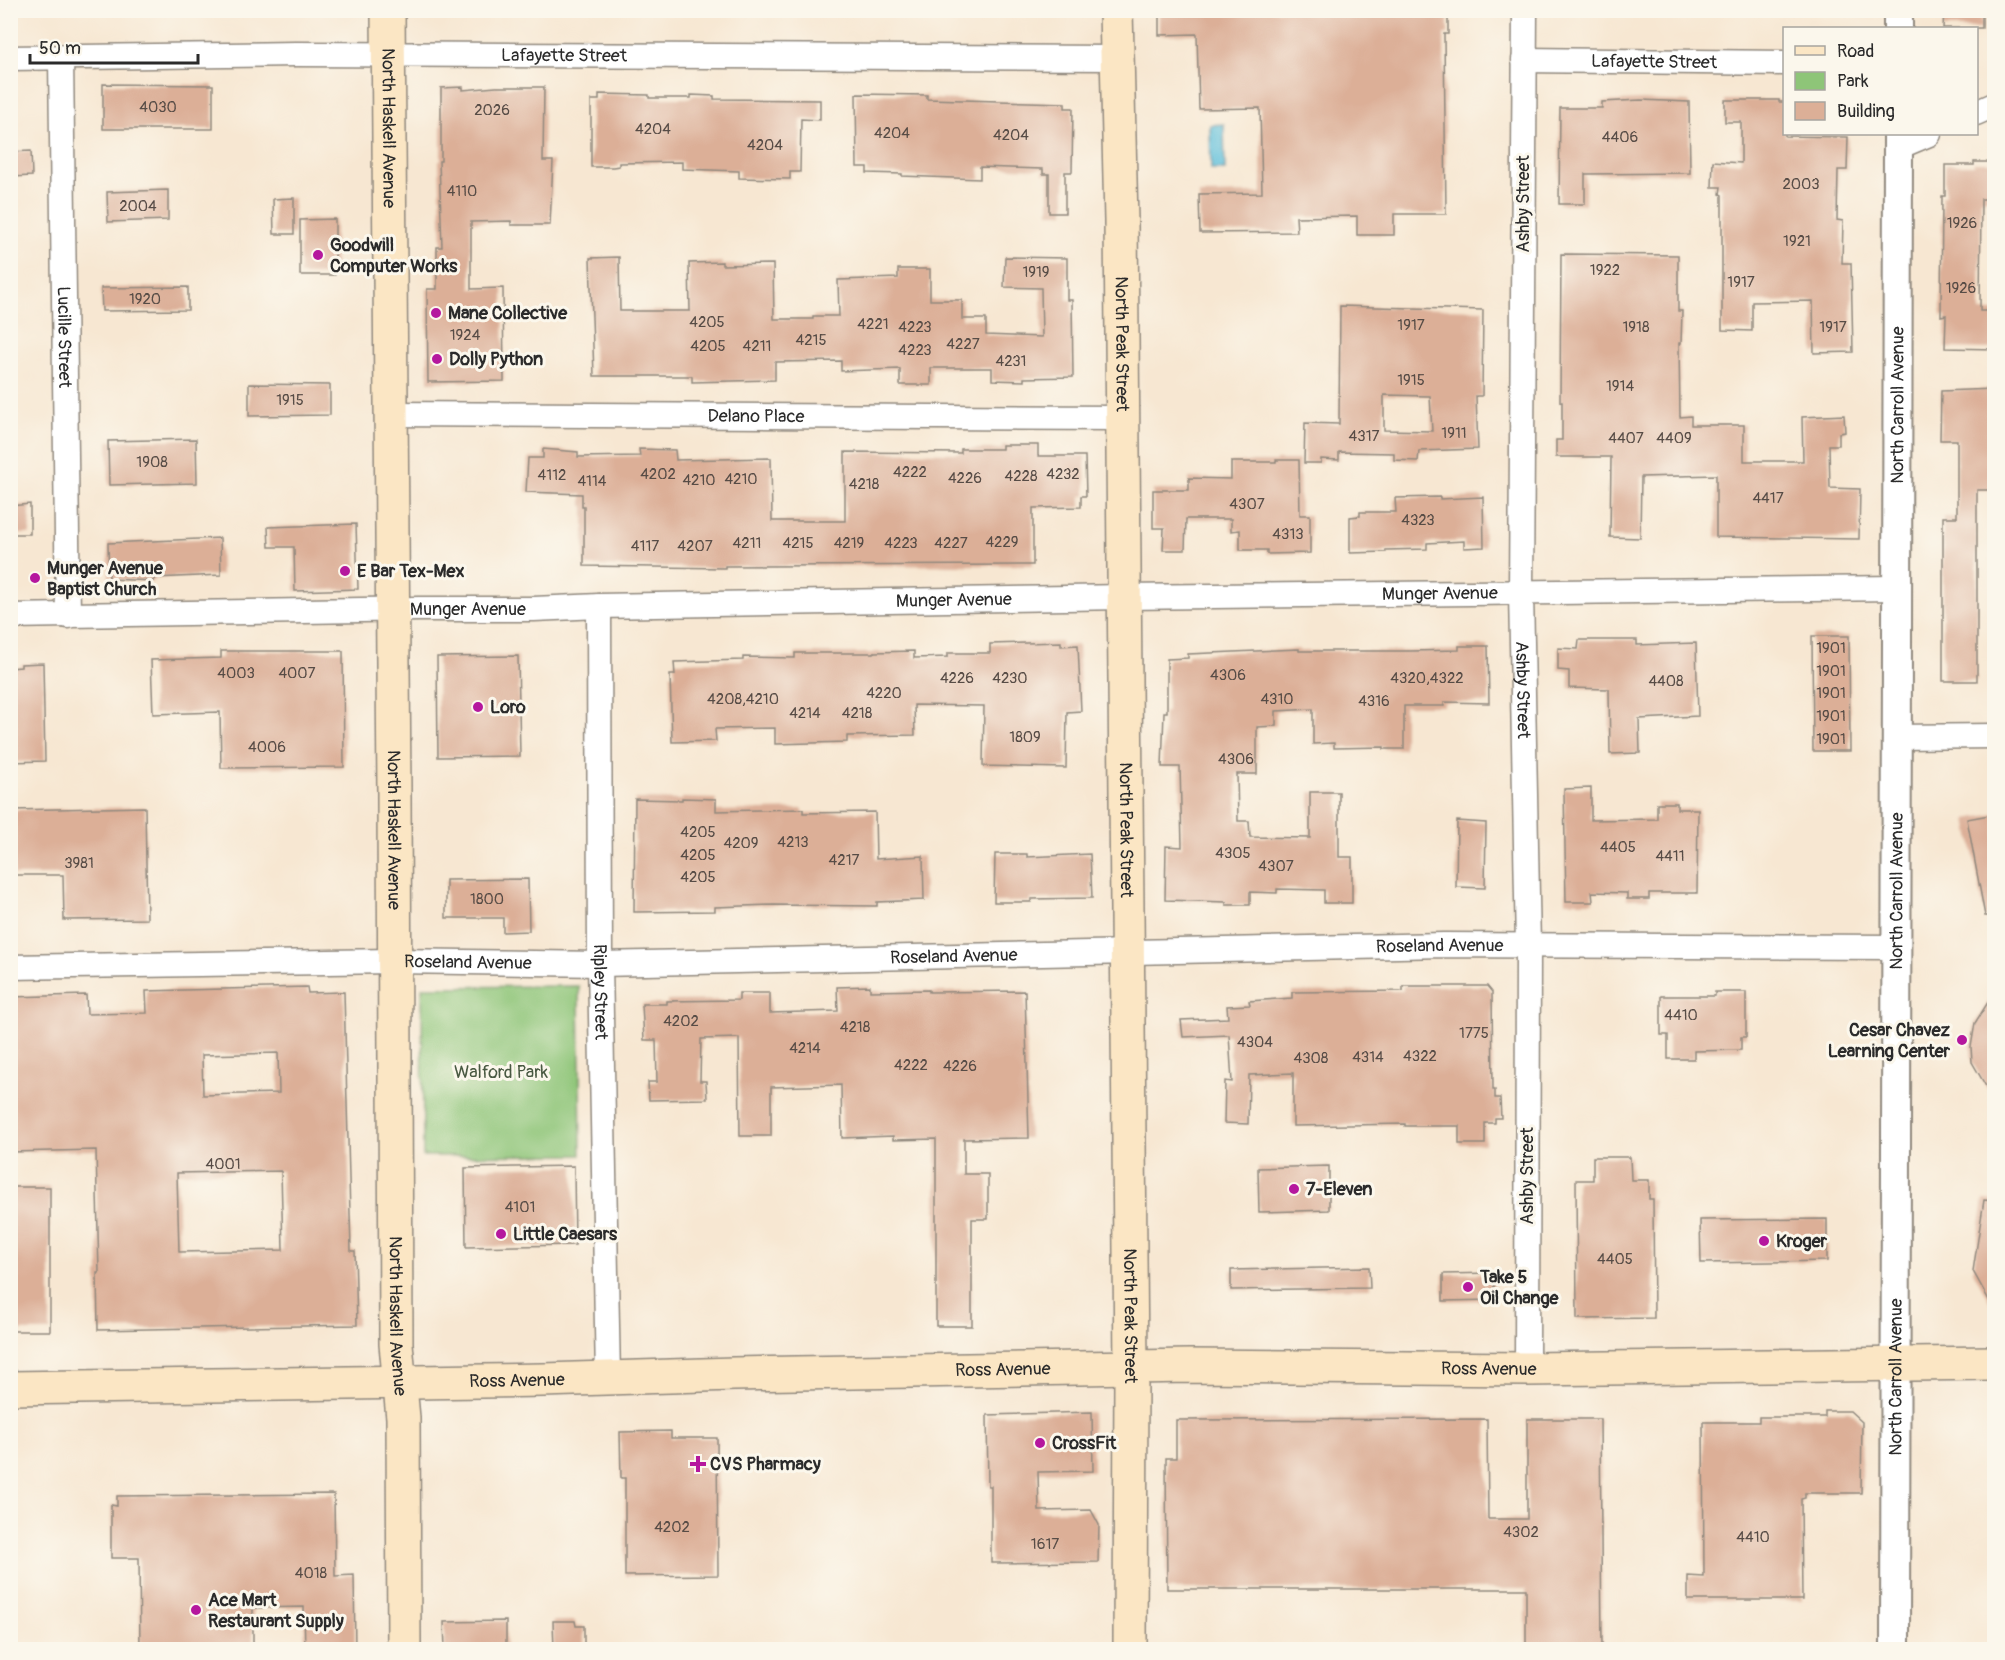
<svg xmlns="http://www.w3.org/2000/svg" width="2005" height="1660" viewBox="0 0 2005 1660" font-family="Pangolin,sans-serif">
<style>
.green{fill:#8ec578;stroke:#5c7852;stroke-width:1.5}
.water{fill:#5cbeda;stroke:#447482;stroke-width:1.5}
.building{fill:#dcaf97;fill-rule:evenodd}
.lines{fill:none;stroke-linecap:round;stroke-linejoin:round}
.minor-casing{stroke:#91897e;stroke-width:27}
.tertiary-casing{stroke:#91897e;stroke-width:32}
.secondary-casing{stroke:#91897e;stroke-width:36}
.minor{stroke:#fff;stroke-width:24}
.tertiary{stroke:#fff;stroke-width:28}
.secondary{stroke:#fbe6c4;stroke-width:33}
.poi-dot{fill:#b5179e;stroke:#fbf7ec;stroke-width:2}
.labels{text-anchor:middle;stroke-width:6;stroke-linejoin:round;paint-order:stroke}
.number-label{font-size:15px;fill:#574c46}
.street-label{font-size:18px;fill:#2b2b2b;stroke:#fbf7ec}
.poi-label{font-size:18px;font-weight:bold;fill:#2b2b2b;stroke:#fbf7ec;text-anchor:start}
.park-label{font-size:18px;fill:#495942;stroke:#fbf7ec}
</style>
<rect width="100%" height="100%" fill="#fbf7ec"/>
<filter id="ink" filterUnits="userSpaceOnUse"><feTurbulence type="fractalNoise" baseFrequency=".0167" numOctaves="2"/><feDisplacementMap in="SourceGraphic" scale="12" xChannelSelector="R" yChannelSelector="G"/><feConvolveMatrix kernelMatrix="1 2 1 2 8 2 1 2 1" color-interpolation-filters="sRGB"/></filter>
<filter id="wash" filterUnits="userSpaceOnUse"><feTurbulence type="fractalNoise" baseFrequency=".008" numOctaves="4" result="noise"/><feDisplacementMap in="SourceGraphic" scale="24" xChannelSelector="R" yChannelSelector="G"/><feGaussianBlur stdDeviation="1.35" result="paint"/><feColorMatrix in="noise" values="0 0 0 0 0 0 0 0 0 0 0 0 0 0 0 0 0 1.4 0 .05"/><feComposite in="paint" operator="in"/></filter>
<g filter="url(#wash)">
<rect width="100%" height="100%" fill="#f7e7d2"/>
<polygon class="green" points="579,986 581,1155 423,1156 422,987"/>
<polygon class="water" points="1224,124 1225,170 1211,170 1210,125"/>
<g id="blocks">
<g class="building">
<polygon points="1159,10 1448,10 1448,34 1444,34 1446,214 1394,214 1394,235 1357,235 1357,216 1296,217 1297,232 1200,233 1199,194 1262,193 1260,108 1199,109 1197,34 1159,35"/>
<polygon points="1944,10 1982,10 1982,28 1943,28"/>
<polygon points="103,84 213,85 213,129 103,129"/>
<polygon points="463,87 463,90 496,87 544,87 543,161 553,161 550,225 511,225 511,221 471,222 471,289 503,288 504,381 428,382 427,289 437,289 437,247 442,247 439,161 441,161 441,88"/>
<polygon points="599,94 649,95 649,98 691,98 691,95 714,96 714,99 820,100 820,120 801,119 800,172 790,172 790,179 739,178 739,171 682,169 682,162 619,163 619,166 613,167 591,167 591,100 599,100"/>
<polygon points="856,94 927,95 927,99 1065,103 1065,108 1073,108 1072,172 1065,172 1065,213 1049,213 1049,174 1043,174 1043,169 980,167 980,179 902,176 902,174 867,173 867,167 857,167"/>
<polygon points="1641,100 1689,102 1690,173 1585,174 1585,204 1559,204 1560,108 1602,108 1602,102"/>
<polygon points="1725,100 1779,100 1779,102 1785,102 1785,136 1848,137 1847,170 1838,170 1837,220 1843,221 1842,263 1851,263 1853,352 1814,353 1813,301 1752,302 1752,331 1722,330 1722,195 1720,194 1721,187 1712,187 1713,161 1741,163 1741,122 1725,122"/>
<polygon points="31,151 32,176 10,177 10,152"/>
<polygon points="1974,162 1995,162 1995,199 1981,199 1980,311 1995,311 1995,349 1945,348 1946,315 1941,316 1942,196 1945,196 1945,165 1974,165"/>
<polygon points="168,190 168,220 108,222 107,192"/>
<polygon points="294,198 294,234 274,234 273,199"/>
<polygon points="335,219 335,275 300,275 300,220"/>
<polygon points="1561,254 1678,255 1678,311 1682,311 1681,343 1679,343 1680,417 1691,416 1691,425 1744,425 1744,461 1803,461 1802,417 1844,415 1845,432 1839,433 1839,445 1829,445 1830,488 1860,489 1859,539 1716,537 1716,475 1641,477 1640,538 1610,537 1611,457 1556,457 1556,440 1562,440 1562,402 1560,402"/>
<polygon points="619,257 620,311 690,311 689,263 722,262 722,265 773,264 774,319 813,319 813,316 839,316 838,280 898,278 898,269 930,269 930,300 962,300 962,319 986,319 986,335 1042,337 1041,288 1004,287 1005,257 1067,258 1067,300 1072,300 1073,377 1024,378 1024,381 992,380 992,368 931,368 931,385 900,385 900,369 841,371 841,361 775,362 775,380 692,382 692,376 594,376 590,258"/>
<polygon points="188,287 188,310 102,311 101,288"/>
<path d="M1340,306L1483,310L1482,396H1476L1478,449L1419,451L1418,461L1394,460V453L1339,452V460L1321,459V463H1304L1305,423L1339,424ZM1384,395L1430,396L1432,431L1384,430Z"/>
<polygon points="249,384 330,385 330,415 249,416"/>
<polygon points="1995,389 1995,490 1977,490 1977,681 1943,681 1943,517 1957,517 1957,440 1940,440 1941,391"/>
<polygon points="196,439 197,483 109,485 108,441"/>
<polygon points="1002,445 1038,445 1038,456 1085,456 1086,496 1081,496 1081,507 1033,508 1033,565 725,566 725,568 584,566 584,506 582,506 582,494 526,492 528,458 543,458 543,449 578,452 578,457 640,456 639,449 675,450 676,460 771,458 772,521 845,521 845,452 961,453 961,449 1002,449"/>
<polygon points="1276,460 1299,460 1300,515 1310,515 1310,553 1267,554 1267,550 1240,550 1240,530 1231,531 1231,519 1186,519 1185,550 1163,550 1164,528 1153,528 1153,490 1189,490 1189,478 1231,479 1231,462 1276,462"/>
<polygon points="1440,497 1440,499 1483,497 1484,547 1464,548 1464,541 1427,543 1427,549 1386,550 1386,552 1350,553 1350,517 1360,516 1360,512 1396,512 1395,498"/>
<polygon points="30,504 30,534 10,534 10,506"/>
<polygon points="356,524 358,589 295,591 294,547 269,547 268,527"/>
<polygon points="220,538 221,575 154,578 154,581 109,579 108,543"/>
<polygon points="1812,636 1849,636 1850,751 1813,751"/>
<polygon points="1579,640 1637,640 1637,645 1696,643 1698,716 1639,719 1640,753 1610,754 1609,689 1569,688 1569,671 1558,670 1558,648 1578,649"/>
<polygon points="1061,642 1061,646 1078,645 1081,711 1067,712 1066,768 983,766 984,706 914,705 915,735 847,736 847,742 775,744 775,728 715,729 716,741 672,742 670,675 675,675 674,662 743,660 743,657 795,658 795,653 874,653 874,652 914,651 914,658 948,657 948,653 990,653 990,644"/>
<polygon points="1459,646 1488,646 1489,703 1444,702 1444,706 1404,706 1404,749 1384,749 1384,747 1334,748 1334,743 1313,744 1313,709 1276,711 1276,726 1257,727 1257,774 1237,774 1238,821 1249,821 1250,837 1310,838 1310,792 1339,792 1339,857 1352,857 1352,903 1324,903 1324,890 1277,889 1277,893 1250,892 1250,905 1226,905 1226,902 1165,900 1166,846 1182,847 1180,767 1162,767 1164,712 1167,712 1167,659 1188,658 1188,654 1299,649 1299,651 1410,651 1459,650"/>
<polygon points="221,651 343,651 344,767 221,768 220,712 153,714 151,660 221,658"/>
<polygon points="518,656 520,756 438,757 437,657"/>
<polygon points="43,663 45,761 10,762 10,668 21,667 21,664"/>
<polygon points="1591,788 1591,820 1657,819 1657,803 1677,803 1677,809 1698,809 1697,893 1649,893 1649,899 1627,899 1627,893 1592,892 1593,902 1566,902 1564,789"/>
<polygon points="682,798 716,799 716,811 803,809 803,813 875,812 876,859 923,856 924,900 877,902 877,906 773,905 715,907 715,911 634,912 635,799 682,800"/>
<polygon points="145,807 147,919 64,920 63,875 14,875 13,810"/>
<polygon points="1995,814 1995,916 1985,916 1967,819"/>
<polygon points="1457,821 1486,823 1485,888 1456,887"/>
<polygon points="995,854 1027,854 1027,857 1090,854 1092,898 1031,899 1031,902 994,902"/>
<polygon points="528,879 529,931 503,932 503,918 446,918 446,880"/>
<polygon points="870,986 870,991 929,990 929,992 1025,991 1029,1138 964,1139 964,1174 988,1174 988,1219 972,1219 972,1326 936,1326 936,1139 893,1140 893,1136 842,1138 841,1085 771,1087 771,1136 740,1136 739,1038 701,1039 700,1081 706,1081 707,1099 649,1100 648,1082 657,1082 656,1040 644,1040 642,1004 667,1004 667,1001 739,1000 739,993 770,993 770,1013 838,1011 837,987"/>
<polygon points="1403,986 1487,986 1492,992 1493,1090 1495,1090 1495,1098 1500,1098 1501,1118 1495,1118 1495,1123 1485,1123 1485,1144 1459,1144 1459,1126 1405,1126 1405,1124 1293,1126 1293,1073 1249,1075 1248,1124 1224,1123 1225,1081 1232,1082 1229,1035 1183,1037 1181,1020 1228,1018 1227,1006 1250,1005 1249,1001 1292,998 1292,992 1403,991"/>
<path d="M307,987L308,993L344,992L351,1251H355L357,1325L98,1330L97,1273H99L96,1150L10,1152V997L86,995L87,1014L147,1013L146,991ZM278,1053L279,1093L203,1095L202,1055ZM281,1171L283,1250L179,1252L177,1173Z"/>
<polygon points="1995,991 1995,1102 1972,1062 1971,1047 1975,1023"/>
<polygon points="1715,992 1746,992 1746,1037 1741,1037 1741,1050 1694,1051 1694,1059 1668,1059 1668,1035 1661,1035 1661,996 1715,996"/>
<polygon points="1593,1157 1630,1157 1631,1180 1649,1180 1649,1199 1653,1199 1654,1318 1577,1319 1576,1180 1593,1180"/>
<polygon points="574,1166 575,1245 466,1247 465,1168"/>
<polygon points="1329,1166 1329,1210 1259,1212 1258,1168"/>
<rect x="10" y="1187" width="40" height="144"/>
<polygon points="1984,1200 1995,1201 1995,1311 1973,1271"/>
<polygon points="1827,1219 1827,1261 1701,1263 1700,1220"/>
<polygon points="1369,1267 1370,1288 1231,1290 1231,1270"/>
<polygon points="1494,1273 1494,1300 1443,1301 1443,1274"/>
<polygon points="1825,1411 1850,1411 1862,1422 1861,1493 1805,1493 1805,1498 1801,1499 1802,1600 1688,1600 1688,1576 1704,1577 1703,1422 1759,1422 1759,1417 1825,1417"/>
<polygon points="1092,1412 1093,1471 1038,1472 1039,1511 1091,1510 1099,1525 1098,1562 991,1563 991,1486 988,1486 987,1415"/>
<polygon points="1487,1419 1488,1519 1527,1519 1527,1419 1600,1419 1602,1650 1526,1650 1526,1589 1167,1589 1166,1458 1176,1458 1176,1420"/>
<polygon points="671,1431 671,1438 717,1438 718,1575 625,1576 625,1478 621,1478 620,1432"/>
<polygon points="334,1494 335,1576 354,1575 355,1650 305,1650 304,1607 253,1608 253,1650 140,1650 139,1558 111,1558 111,1505 117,1506 117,1496"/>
<polygon points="506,1621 506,1650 445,1650 444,1622"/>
<polygon points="553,1621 575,1621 576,1626 584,1626 584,1650 554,1650"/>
</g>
</g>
</g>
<g filter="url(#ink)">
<use href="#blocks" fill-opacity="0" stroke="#91897e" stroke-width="1.5"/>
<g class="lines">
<defs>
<g id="minor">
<path id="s1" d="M1525,10L1521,592L1528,947L1527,1369"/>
<path id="s2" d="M10,58L296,54L1117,58"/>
<path id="s3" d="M61,58L68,616"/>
<path id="s4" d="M1524,60L1784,63"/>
<polyline points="1976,113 1994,105"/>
<polyline points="1898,147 1929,134"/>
<path id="s5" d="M390,414L1121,418"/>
<path id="s6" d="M599,606L600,964L608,1378"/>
<path id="s7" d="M10,616L419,609H534L599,606L1124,597L1896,588"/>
<polyline points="1896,737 1994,736"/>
<path id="s8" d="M10,967L393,961L600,964L1444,945L1896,947"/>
</g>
<g id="tertiary">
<polyline points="1898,28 1898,10"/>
<path id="s9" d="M1895,1650L1898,134"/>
</g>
<g id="secondary">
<path id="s10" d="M388,10L394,794L396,1344L403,1418L404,1650"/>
<path id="s11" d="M1116,10L1121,221L1131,1368L1130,1650"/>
<path id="s12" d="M10,1388L543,1380L734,1374L1189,1366L1527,1369L1994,1363"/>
</g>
</defs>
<use href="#minor" class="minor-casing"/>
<use href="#tertiary" class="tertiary-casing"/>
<use href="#secondary" class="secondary-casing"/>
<use href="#minor" class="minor"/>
<use href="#tertiary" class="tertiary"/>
<use href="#secondary" class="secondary"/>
</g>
</g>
<g class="poi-dot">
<circle cx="318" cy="255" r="6"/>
<circle cx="436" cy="313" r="6"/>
<circle cx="437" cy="359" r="6"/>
<circle cx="345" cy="571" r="6"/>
<circle cx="35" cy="578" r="6"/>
<circle cx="478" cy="707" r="6"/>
<circle cx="1962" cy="1040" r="6"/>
<circle cx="1294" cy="1189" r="6"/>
<circle cx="501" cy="1234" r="6"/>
<circle cx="1764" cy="1241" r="6"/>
<circle cx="1468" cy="1287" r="6"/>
<circle cx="1040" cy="1443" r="6"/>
<path d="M695 1455h6v6h6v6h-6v6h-6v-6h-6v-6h6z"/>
<circle cx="196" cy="1610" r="6"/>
</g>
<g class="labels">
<g class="number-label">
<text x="158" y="112">4030</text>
<text x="492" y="115">2026</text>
<text x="653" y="134">4204</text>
<text x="892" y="138">4204</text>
<text x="1011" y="140">4204</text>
<text x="1620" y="142">4406</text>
<text x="765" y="150">4204</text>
<text x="1801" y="189">2003</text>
<text x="462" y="196">4110</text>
<text x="138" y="211">2004</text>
<text x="1962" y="228">1926</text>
<text x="1797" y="246">1921</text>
<text x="1605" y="275">1922</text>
<text x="1036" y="277">1919</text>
<text x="1741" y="287">1917</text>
<text x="1961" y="293">1926</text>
<text x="145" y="304">1920</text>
<text x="707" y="327">4205</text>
<text x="873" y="329">4221</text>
<text x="1411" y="330">1917</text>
<text x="915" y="332">4223</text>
<text x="1636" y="332">1918</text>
<text x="1833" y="332">1917</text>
<text x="465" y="340">1924</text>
<text x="811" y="345">4215</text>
<text x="963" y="349">4227</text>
<text x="708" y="351">4205</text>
<text x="757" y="351">4211</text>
<text x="915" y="355">4223</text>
<text x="1011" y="366">4231</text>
<text x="1411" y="385">1915</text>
<text x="1620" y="391">1914</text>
<text x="290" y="405">1915</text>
<text x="1454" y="438">1911</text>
<text x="1364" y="441">4317</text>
<text x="1626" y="443">4407</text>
<text x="1674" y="443">4409</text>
<text x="152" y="467">1908</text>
<text x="910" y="477">4222</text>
<text x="658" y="479">4202</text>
<text x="1063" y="479">4232</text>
<text x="552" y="480">4112</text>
<text x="1021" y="481">4228</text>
<text x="965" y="483">4226</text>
<text x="741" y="484">4210</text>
<text x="699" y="485">4210</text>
<text x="592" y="486">4114</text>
<text x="864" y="489">4218</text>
<text x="1768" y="503">4417</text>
<text x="1247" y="509">4307</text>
<text x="1418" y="525">4323</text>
<text x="1288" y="539">4313</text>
<text x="1002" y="547">4229</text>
<text x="747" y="548">4211</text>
<text x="798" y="548">4215</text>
<text x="849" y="548">4219</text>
<text x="901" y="548">4223</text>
<text x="951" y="548">4227</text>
<text x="645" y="551">4117</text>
<text x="695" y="551">4207</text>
<text x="1831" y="653">1901</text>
<text x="1831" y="676">1901</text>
<text x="236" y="678">4003</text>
<text x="297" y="678">4007</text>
<text x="1228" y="680">4306</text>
<text x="957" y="683">4226</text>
<text x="1010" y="683">4230</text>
<text x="1427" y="683">4320,4322</text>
<text x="1666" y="686">4408</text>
<text x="884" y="698">4220</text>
<text x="1831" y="698">1901</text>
<text x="743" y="704">4208,4210</text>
<text x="1277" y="704">4310</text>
<text x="1374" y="706">4316</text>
<text x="805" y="718">4214</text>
<text x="857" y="718">4218</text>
<text x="1831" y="721">1901</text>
<text x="1025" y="742">1809</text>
<text x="1831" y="744">1901</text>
<text x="267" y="752">4006</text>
<text x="1236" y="764">4306</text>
<text x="698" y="837">4205</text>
<text x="793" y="847">4213</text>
<text x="741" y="848">4209</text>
<text x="1618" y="852">4405</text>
<text x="1233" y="858">4305</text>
<text x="698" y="860">4205</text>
<text x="1670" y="861">4411</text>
<text x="844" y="865">4217</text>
<text x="79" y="868">3981</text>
<text x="1276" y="871">4307</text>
<text x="698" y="882">4205</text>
<text x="487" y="904">1800</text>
<text x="1681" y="1020">4410</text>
<text x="681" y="1026">4202</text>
<text x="855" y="1032">4218</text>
<text x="1474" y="1038">1775</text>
<text x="1255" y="1047">4304</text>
<text x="805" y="1053">4214</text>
<text x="1420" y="1061">4322</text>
<text x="1368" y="1062">4314</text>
<text x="1311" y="1063">4308</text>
<text x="911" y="1070">4222</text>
<text x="960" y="1071">4226</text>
<text x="223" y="1169">4001</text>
<text x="520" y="1212">4101</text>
<text x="1615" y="1264">4405</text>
<text x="672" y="1532">4202</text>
<text x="1521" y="1537">4302</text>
<text x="1753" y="1542">4410</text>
<text x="1045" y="1549">1617</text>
<text x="311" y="1578">4018</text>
</g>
<g class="street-label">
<text dy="6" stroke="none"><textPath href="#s2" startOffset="554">Lafayette Street</textPath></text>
<text dy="6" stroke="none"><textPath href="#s4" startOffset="130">Lafayette Street</textPath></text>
<text dy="6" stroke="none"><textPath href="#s10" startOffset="118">North Haskell Avenue</textPath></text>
<text transform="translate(1523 204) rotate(-90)" y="6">Ashby Street</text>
<text dy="6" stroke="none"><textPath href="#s3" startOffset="279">Lucille Street</textPath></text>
<text dy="6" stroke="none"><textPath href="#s11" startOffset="334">North Peak Street</textPath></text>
<text dy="6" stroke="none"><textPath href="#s9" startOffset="1245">North Carroll Avenue</textPath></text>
<text dy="6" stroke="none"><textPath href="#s5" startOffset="366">Delano Place</textPath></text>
<text dy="6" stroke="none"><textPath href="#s7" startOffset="1430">Munger Avenue</textPath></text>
<text dy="6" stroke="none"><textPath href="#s7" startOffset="944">Munger Avenue</textPath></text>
<text dy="6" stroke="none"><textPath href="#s7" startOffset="458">Munger Avenue</textPath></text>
<text dy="6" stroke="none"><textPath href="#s1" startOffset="680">Ashby Street</textPath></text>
<text dy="6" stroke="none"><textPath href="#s10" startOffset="820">North Haskell Avenue</textPath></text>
<text dy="6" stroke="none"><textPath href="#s11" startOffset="820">North Peak Street</textPath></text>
<text dy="6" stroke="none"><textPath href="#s9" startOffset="759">North Carroll Avenue</textPath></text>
<text dy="6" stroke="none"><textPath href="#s8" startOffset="1430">Roseland Avenue</textPath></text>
<text dy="6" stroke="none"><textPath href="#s8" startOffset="944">Roseland Avenue</textPath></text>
<text dy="6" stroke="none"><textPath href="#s8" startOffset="458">Roseland Avenue</textPath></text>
<text dy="6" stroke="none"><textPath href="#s6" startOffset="386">Ripley Street</textPath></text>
<text transform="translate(1527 1176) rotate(-90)" y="6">Ashby Street</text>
<text dy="6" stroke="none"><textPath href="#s10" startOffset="1306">North Haskell Avenue</textPath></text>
<text dy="6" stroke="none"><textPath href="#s11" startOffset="1306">North Peak Street</textPath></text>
<text dy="6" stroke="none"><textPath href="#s12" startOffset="1479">Ross Avenue</textPath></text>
<text dy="6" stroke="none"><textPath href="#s12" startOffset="993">Ross Avenue</textPath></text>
<text dy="6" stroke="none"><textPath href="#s9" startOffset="273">North Carroll Avenue</textPath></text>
<text dy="6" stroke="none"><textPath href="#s12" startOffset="507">Ross Avenue</textPath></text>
</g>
<g class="poi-label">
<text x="330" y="251">Goodwill<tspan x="330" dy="21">Computer Works</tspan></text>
<text x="448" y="319">Mane Collective</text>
<text x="449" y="365">Dolly Python</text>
<text x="47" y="574">Munger Avenue<tspan x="47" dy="21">Baptist Church</tspan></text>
<text x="357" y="577">E Bar Tex-Mex</text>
<text x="490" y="713">Loro</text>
<text x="1950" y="1036" text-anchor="end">Cesar Chavez<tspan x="1950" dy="21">Learning Center</tspan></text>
<text x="1306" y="1195">7-Eleven</text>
<text x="513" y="1240">Little Caesars</text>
<text x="1776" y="1247">Kroger</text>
<text x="1480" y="1283">Take 5<tspan x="1480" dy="21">Oil Change</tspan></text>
<text x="1052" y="1449">CrossFit</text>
<text x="710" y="1470">CVS Pharmacy</text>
<text x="208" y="1606">Ace Mart<tspan x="208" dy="21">Restaurant Supply</tspan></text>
</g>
<g class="park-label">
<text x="501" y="1078">Walford Park</text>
</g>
</g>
<rect width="2005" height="1660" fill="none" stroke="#fbf7ec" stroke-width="36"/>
<rect x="1783" y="27" width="195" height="108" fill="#fbf7ec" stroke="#a8a59f" stroke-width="1.5"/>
<rect x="1795" y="46" width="30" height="9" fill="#fbe6c4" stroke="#a8a59f" stroke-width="1.5"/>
<text x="1837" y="57" font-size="18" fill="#2b2b2b">Road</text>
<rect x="1795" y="72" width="30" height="18" fill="#8ec578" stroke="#a8a59f" stroke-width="1.5"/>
<text x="1837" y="87" font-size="18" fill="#2b2b2b">Park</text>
<rect x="1795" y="102" width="30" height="18" fill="#dcaf97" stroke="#a8a59f" stroke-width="1.5"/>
<text x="1837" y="117" font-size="18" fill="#2b2b2b">Building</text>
<path d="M30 54v9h168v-9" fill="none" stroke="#2b2b2b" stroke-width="3"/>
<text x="39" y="54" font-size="18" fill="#2b2b2b" stroke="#fbf7ec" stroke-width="4.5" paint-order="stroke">50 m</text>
</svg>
